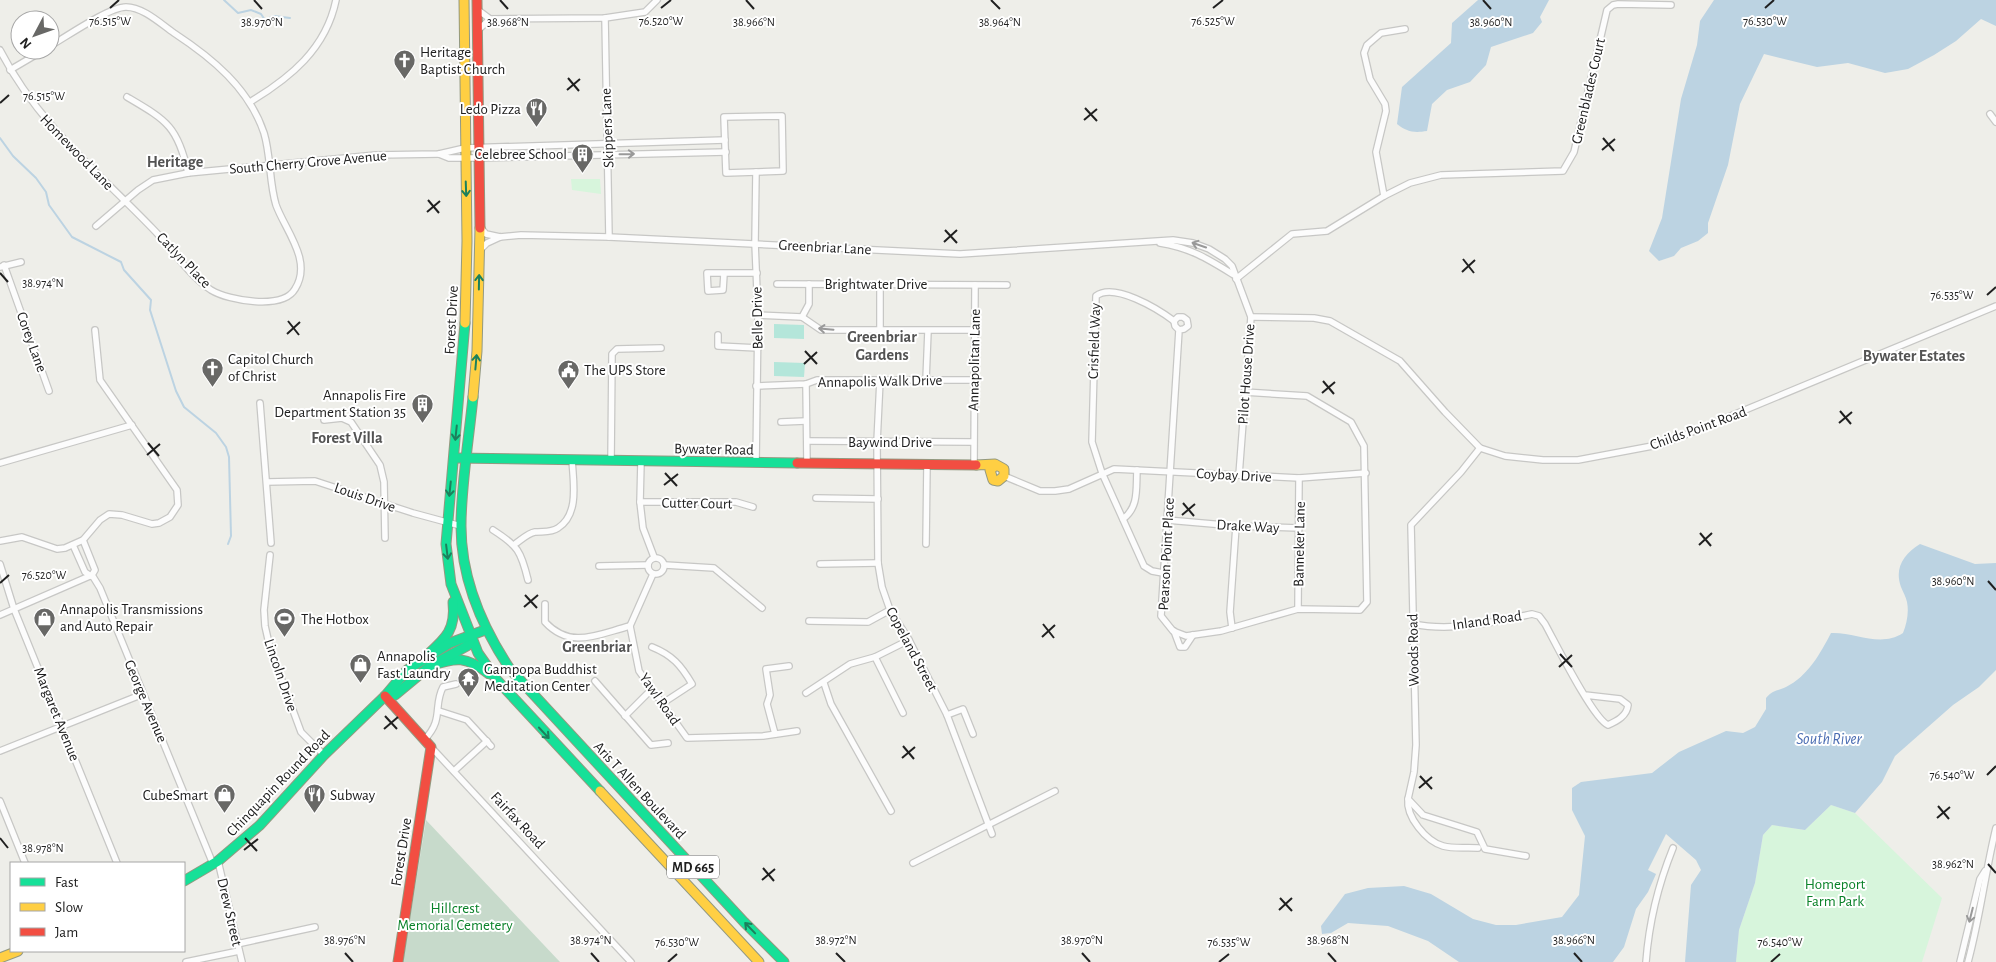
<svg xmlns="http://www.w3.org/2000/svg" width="1996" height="962" viewBox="0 0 1996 962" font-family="'Alegreya Sans',sans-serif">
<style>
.cemetery{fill:#c7dacb}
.park{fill:#d7f5dc}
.pitch{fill:#b4e6da}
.water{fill:#bcd3e2}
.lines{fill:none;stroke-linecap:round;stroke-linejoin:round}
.stream{stroke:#bcd3e2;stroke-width:2}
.street-casing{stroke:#c7c7c5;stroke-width:8}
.fast-casing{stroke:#939980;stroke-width:11}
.slow-casing{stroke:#939980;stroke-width:11}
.jam-casing{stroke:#939980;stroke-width:11}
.street{stroke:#fcfcfc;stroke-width:5.5}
.fast{stroke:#16e098;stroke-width:9}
.slow{stroke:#ffcf43;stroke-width:9}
.jam{stroke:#f24e42;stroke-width:9}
.oneway{stroke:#999}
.oneway2{stroke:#1b805c}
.ticks{fill:none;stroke:#202020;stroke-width:2}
.labels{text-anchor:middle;stroke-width:4;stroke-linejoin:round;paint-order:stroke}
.shield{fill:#fff;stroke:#636363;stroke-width:1}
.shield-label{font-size:14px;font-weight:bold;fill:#202020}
.poi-label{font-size:15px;fill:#202020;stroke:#fff;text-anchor:start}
.street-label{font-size:15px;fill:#202020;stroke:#fff}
.park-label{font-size:15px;fill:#0a8229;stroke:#fff}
.neighbourhood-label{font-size:16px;font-weight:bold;fill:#535353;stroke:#fff}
.water-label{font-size:16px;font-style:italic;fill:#4a6cb2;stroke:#fff}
.ticks-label{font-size:12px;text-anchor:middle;fill:#202020;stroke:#fff;stroke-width:4;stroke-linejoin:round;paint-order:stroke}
</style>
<rect width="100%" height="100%" fill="#eeeee9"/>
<polygon class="cemetery" points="426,820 560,962 403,962"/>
<g class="park">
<polygon points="571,179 600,179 601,194 572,190"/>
<polygon points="1831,805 1855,813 1942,898 1922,962 1736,962 1739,930 1755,883 1763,835 1772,825 1805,830"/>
</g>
<g class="pitch">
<polygon points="774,324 804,325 804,339 774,338"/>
<polygon points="774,362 805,363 804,377 774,376"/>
</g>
<g class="water">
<path d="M1478,0H1549L1540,17L1542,22L1533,33L1491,47L1486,65L1470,82L1447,90L1432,104L1427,131C1414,133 1407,132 1397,124L1402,87L1451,43L1452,23Z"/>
<polygon points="1714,0 1996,0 1996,26 1981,19 1956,41 1934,55 1908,69 1885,73 1848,63 1817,67 1764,54 1740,104 1728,165 1708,223 1708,233 1698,241 1681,248 1674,256 1659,261 1649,251 1662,218 1681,99 1697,45 1700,21"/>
<path d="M1920,544L1975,564L1996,563V670L1979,687L1953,705L1895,756L1882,782L1855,813L1831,805L1805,830L1772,825L1763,835L1755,883L1739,930L1736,962H1685L1691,885L1701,870L1696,860L1666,834L1648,870L1656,874L1648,892L1636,909L1624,947L1613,962H1459L1428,941L1388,926L1348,923L1331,933L1322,934L1321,926L1345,894L1368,888L1404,886L1431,894L1473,919L1496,925H1516L1562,917L1579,895L1585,836L1572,810V788L1581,782L1652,773L1679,752L1726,731L1743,733L1755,727L1766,709V698C1773,690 1777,691 1786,687C1808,676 1820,654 1831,633C1856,632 1880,648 1903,633C1907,623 1909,612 1907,602C1906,597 1903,592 1901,587C1894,568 1904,554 1920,544Z"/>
</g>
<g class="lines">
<g class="stream">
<polyline points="224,0 238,13 251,10 261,14 265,20 274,16 290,18"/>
<polyline points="0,138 13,156 36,178 46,192 49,205 72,237 121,262 124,270 151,300 150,310 176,391 184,407 216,433 226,447 229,457 231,536 228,544"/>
</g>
<defs>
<g id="street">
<polyline points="478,10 490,19 605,18 645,12 657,0"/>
<polyline points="605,18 609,237"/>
<polyline points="477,31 490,19"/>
<path d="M0,50C38,124 96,170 152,228C172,248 187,274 211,290C229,301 283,310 295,289C313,261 285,230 276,205C269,182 271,156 264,133C249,88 212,58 174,33C161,24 143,7 126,7C109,7 66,37 50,46"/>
<polyline points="10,70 44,50"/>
<path d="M127,97C166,120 178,126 188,173"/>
<path d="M250,102C290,78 326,49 336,0"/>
<polyline points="1990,114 1996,122"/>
<polygon points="782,116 783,171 726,173 724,117"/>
<polyline points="439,154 449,158 478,158 726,152"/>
<polyline points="1384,196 1376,152 1386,111 1385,104 1370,79 1364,53 1367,45 1381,33 1405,29"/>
<polyline points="96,226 138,190 153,180 188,173 376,155 439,154 465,148 725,140"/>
<polyline points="481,228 486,234 500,237 521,235 609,237 960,254 1173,240 1193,243 1209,249 1225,259 1232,266 1251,317 1239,475"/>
<path d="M1160,243C1191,248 1208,259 1234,275"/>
<polyline points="480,250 487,243 500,237"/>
<polyline points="4,265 49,391"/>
<polyline points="0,267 21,262"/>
<polyline points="724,274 723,290 708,291 707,273 757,273"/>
<polyline points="1236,279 1292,234 1327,231 1384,196 1410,183 1441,175 1563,171 1574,152 1607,10 1613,5 1618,4 1671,5"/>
<polyline points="777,284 1007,285"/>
<polyline points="880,285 880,330"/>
<polyline points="758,315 802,317 821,330 974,330"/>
<polyline points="802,317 809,304 809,284"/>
<polyline points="1251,317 1314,318 1330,321 1400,361 1445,412 1480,448 1505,456 1543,460 1578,460 1663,444 1996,306"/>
<polyline points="1179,330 1175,326 1174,321 1178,317 1183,317 1187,320 1188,326 1184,329 1179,330 1161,616 1173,631 1186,636 1221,631 1298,609 1360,610 1367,602 1364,446 1351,422 1307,396 1244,392"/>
<polyline points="718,335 718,346 758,348"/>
<polyline points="880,380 877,442 878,563 882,587 890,610 909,640 947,715 992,834"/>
<polyline points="926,380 928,331"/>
<polyline points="806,384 807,464"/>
<polyline points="756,386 806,384 817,380 974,380"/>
<polyline points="260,403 271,543"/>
<polyline points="324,420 342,418 351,422 380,465 384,482 385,538"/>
<polyline points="781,422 806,421"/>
<polyline points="807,441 973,442"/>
<polyline points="1480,448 1461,472 1411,525 1416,745 1414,772 1408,799 1423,815 1477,832 1485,849 1526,856"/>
<polyline points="611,461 612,354 617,349 661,348"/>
<polyline points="641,462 640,502 643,528 654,557"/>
<polyline points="0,463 132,425"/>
<polyline points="756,463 758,315 755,243 756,172"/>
<polyline points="974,466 975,285"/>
<polyline points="1004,476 1040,491 1055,491 1069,489 1114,469 1299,478 1366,473"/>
<polyline points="267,482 315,481 413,513 461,526"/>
<polyline points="816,498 878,499"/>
<polyline points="640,502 736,502 753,507"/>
<path d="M1123,519C1139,507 1136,489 1137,470"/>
<polyline points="1167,520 1236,526 1299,528"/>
<path d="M493,530C518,546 521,551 528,580"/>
<polyline points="83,540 95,570 92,575 100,588 213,864"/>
<polyline points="0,541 22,537 57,549 65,548 83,540 100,520 109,514 122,515 152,524 159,523 170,517 178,505 177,490 100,380 95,330"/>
<path d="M515,544C521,540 528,533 535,532C543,531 551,533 558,528C580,514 573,481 572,459"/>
<polyline points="926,544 927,465"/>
<polyline points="73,545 85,572 91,576"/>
<polyline points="270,555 264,610 265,626 270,648 301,732 324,755"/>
<circle cx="656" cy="566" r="8"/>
<polyline points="0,564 14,609 117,863"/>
<polyline points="820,564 878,563"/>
<polyline points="665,565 714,568 762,608"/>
<polyline points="599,566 648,565"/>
<path d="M1163,573L1152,571L1144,566L1102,473L1092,442L1096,296C1114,282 1158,309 1174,321"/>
<polyline points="653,574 630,626 639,671 687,738 763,736 797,731"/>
<path d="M545,604V622C571,650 598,634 630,626"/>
<polyline points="1298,609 1299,478"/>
<polyline points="0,615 92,575"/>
<polyline points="809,621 868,622 890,610"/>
<path d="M1413,624C1452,632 1494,622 1532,614L1539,616L1545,624C1555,642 1593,719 1608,725C1617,721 1627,716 1628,705L1620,699L1585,695"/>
<polyline points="1232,628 1230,612 1236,526"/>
<polyline points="1174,631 1180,647 1185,647 1193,635"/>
<path d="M652,647C672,655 681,665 692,684L663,703"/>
<polyline points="875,657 903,713"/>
<polyline points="595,681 651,745 668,743"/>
<polyline points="824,683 831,704 891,811"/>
<polyline points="806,693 850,664 875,657 909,640"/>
<polyline points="439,711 467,720 491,746"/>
<polyline points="947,715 963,709 973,734"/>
<polyline points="625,716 651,690"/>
<polyline points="775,734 767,704 770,695 766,669 789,666"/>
<path d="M425,739C444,719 433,706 443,687L456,684"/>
<polyline points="431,747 631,962"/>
<polyline points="0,751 143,694"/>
<polyline points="454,771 487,741"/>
<path d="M1408,799C1406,817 1426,841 1443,846C1454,849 1467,847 1478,848"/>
<polyline points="0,801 25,863"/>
<polyline points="218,861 242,962"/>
<polyline points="913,863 1055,791"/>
<polyline points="237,944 315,927"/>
<polyline points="186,962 239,951"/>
<path d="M1646,962C1649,922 1658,885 1673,848"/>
<polyline points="1960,962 1980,879 1985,871"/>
<path d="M1968,962C1980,918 1985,873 1996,828"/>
</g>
<g id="fast">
<polyline points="465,323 446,544 451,584 478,653 497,680 600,791"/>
<path d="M473,397C469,438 461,486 461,526C461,578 482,627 510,669L744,922L784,962"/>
<polyline points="454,458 797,463"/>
<path d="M425,657C445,639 456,631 453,602"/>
<path d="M430,666C457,657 466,656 489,674"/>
<polyline points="385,696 395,695 430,666 467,646 472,637"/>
<polyline points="184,881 218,861 260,825 324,755 385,696 407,670 450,643 485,630"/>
</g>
<g id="slow">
<polyline points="464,0 467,241 465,323"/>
<polyline points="473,397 477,351 480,228"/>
<polyline points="976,465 995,464 1004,469 1004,476 998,481 993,480 990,470 995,466"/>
<polyline points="600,791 759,962"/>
<polyline points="0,958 18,951"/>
</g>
<g id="jam">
<polyline points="477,0 480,228"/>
<polyline points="797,463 976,465"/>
<polyline points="385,696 431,747 398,962"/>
</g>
</defs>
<use href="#street" class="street-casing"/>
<use href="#fast" class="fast-casing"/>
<use href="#slow" class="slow-casing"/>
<use href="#jam" class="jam-casing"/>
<use href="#street" class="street"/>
<use href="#fast" class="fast"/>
<use href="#slow" class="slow"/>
<use href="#jam" class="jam"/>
</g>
<defs><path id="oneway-shaft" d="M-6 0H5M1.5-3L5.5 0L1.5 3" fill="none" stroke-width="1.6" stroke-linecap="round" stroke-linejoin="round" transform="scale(1.25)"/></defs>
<g class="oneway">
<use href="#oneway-shaft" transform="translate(627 154) rotate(-1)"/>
<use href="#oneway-shaft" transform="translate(1199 245) rotate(-161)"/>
<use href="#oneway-shaft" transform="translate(826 329) rotate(-175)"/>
<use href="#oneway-shaft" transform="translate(1971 915) rotate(104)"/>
</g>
<g class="oneway2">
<use href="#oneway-shaft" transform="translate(466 189) rotate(88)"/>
<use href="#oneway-shaft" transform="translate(479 282) rotate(-89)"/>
<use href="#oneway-shaft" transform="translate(476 362) rotate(-85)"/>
<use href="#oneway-shaft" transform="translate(456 433) rotate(96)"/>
<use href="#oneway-shaft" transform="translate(450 489) rotate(96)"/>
<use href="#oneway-shaft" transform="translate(447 552) rotate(83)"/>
<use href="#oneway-shaft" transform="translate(544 733) rotate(47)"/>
<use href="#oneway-shaft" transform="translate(750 928) rotate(-134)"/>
</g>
<path class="ticks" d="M254,0L262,9M500,0L508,9M746,0L754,9M991,0L1000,9M1483,0L1491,9M110,8L119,0M661,8L671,0M1213,8L1223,0M1765,8L1774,0M568,78L579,91M567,90L580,79M0,103L9,95M1085,108L1097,121M1084,120L1097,109M1603,138L1614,151M1602,150L1615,139M428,200L439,213M427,212L440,201M945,230L957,243M944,242L957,230M1463,259L1474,273M1462,272L1475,260M0,273L8,282M1987,295L1996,287M288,321L299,335M287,334L300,322M805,351L817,364M804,364L817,352M1323,381L1334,394M1322,393L1335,382M1840,411L1851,424M1839,423L1852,412M148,443L159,456M147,455L160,444M665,473L677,486M664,485L678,474M1183,503L1194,516M1182,515L1195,504M1700,533L1711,546M1699,545L1712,533M1988,581L1996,590M0,583L9,575M525,595L537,608M524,607L538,595M1043,624L1054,638M1042,637L1055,625M1560,654L1572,667M1559,667L1572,655M385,716L397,729M384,729L398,717M903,746L914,759M902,758L915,747M1987,775L1996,766M1420,776L1432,789M1419,788L1432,777M1938,806L1949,819M1937,818L1950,807M0,838L8,848M245,838L257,851M244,850L258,839M1988,864L1996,873M763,868L774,881M762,880L775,869M1280,898L1292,911M1279,910L1292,898M345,953L353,962M591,953L599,962M836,953L845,962M1082,953L1090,962M1328,953L1336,962M1574,953L1582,962M668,962L677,954M1219,962L1229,954M1771,962L1780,954"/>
<defs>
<symbol id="church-pin" viewBox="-11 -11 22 30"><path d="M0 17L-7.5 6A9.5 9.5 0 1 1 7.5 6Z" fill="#686866" stroke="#fff"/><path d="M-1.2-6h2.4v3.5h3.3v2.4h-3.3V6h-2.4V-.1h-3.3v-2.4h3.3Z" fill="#fff"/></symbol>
<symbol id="restaurant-pin" viewBox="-11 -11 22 30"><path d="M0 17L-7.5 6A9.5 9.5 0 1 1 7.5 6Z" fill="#686866" stroke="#fff"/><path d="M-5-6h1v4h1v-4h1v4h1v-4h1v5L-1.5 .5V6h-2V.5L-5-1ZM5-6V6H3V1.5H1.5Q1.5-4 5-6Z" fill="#fff"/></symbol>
<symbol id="building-pin" viewBox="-11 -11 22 30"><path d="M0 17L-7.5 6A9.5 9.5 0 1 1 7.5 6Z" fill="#686866" stroke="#fff"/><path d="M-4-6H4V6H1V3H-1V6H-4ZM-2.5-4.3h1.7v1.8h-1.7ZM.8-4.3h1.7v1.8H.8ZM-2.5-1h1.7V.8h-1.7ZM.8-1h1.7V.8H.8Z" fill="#fff"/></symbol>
<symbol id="civic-pin" viewBox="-11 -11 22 30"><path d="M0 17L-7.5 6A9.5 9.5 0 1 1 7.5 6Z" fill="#686866" stroke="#fff"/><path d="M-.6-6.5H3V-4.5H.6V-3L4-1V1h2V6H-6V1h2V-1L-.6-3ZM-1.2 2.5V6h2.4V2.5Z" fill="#fff"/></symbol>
<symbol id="shop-pin" viewBox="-11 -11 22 30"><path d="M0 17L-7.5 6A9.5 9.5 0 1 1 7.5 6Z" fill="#686866" stroke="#fff"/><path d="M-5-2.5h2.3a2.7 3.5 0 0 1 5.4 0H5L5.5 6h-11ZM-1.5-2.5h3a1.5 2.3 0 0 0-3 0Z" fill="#fff"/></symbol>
<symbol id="stadium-pin" viewBox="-11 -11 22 30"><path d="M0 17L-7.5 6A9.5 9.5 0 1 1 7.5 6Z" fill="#686866" stroke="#fff"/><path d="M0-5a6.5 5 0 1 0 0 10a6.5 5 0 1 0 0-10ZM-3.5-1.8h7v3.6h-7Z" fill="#fff"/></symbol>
<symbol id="temple-pin" viewBox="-11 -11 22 30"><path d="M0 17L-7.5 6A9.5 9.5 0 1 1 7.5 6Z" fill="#686866" stroke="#fff"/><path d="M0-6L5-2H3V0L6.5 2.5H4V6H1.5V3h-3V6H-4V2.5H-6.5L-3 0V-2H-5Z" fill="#fff"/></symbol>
</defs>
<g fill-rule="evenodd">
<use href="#church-pin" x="392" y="48" width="25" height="34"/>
<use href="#restaurant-pin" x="524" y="96" width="25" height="34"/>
<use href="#building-pin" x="570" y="142" width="25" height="34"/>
<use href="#church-pin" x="200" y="356" width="25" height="34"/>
<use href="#civic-pin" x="556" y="358" width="25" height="34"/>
<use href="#building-pin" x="410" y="392" width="25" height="34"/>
<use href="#shop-pin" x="32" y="606" width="25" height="34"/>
<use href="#stadium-pin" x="272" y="606" width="25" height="34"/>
<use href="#shop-pin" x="348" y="652" width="25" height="34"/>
<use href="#temple-pin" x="456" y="666" width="25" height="34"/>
<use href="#shop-pin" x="212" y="782" width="25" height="34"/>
<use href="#restaurant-pin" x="302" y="782" width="25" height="34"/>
</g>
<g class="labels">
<rect class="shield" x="667" y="855.5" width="52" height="23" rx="4"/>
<g class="shield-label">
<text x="693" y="872">MD 665</text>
</g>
<g class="poi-label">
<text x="420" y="57">Heritage<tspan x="420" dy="17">Baptist Church</tspan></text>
<text x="521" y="114" text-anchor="end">Ledo Pizza</text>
<text x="567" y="159" text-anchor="end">Celebree School</text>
<text x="228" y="364">Capitol Church<tspan x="228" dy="17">of Christ</tspan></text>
<text x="584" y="375">The UPS Store</text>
<text x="406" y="400" text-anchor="end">Annapolis Fire<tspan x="406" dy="17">Department Station 35</tspan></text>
<text x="60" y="614">Annapolis Transmissions<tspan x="60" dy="17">and Auto Repair</tspan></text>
<text x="301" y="624">The Hotbox</text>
<text x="377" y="661">Annapolis<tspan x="377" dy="17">Fast Laundry</tspan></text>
<text x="484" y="674">Gampopa Buddhist<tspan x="484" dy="17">Meditation Center</tspan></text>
<text x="208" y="800" text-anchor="end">CubeSmart</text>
<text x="330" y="800">Subway</text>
</g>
<g class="street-label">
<text transform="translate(1588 91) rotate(-77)" y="5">Greenblades Court</text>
<text transform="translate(607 128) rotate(-92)" y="5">Skippers Lane</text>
<text transform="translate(77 152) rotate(46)" y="5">Homewood Lane</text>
<text transform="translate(308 162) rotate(-5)" y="5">South Cherry Grove Avenue</text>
<text transform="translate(825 247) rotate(3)" y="5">Greenbriar Lane</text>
<text transform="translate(184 260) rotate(46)" y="5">Catlyn Place</text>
<text x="876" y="289">Brightwater Drive</text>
<text transform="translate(757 318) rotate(-91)" y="5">Belle Drive</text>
<text transform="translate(451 320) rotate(-87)" y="5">Forest Drive</text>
<text transform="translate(1094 341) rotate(-88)" y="5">Crisfield Way</text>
<text transform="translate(32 342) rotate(70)" y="5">Corey Lane</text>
<text transform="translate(974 360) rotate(-89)" y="5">Annapolitan Lane</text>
<text transform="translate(1246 374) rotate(-86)" y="5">Pilot House Drive</text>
<text transform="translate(880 381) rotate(-1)" y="5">Annapolis Walk Drive</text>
<text transform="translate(1698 428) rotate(-20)" y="5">Childs Point Road</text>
<text x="890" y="447">Baywind Drive</text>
<text transform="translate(714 449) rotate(1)" y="5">Bywater Road</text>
<text transform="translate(1234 475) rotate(3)" y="5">Coybay Drive</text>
<text transform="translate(365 497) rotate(19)" y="5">Louis Drive</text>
<text transform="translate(697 503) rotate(1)" y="5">Cutter Court</text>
<text transform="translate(1248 526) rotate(3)" y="5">Drake Way</text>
<text transform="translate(1299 544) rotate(-89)" y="5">Banneker Lane</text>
<text transform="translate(1166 554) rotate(-87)" y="5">Pearson Point Place</text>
<text transform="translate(1487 620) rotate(-8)" y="5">Inland Road</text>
<text transform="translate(912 649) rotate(62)" y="5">Copeland Street</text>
<text transform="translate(1413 650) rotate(-91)" y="5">Woods Road</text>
<text transform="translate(281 675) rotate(71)" y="5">Lincoln Drive</text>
<text transform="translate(660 699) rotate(55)" y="5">Yawl Road</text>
<text transform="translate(146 701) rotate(67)" y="5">George Avenue</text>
<text transform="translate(57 714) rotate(68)" y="5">Margaret Avenue</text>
<text transform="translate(278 783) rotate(-46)" y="5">Chinquapin Round Road</text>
<text transform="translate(640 790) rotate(47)" y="5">Aris T Allen Boulevard</text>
<text transform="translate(518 820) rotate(47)" y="5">Fairfax Road</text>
<text transform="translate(401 852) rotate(-81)" y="5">Forest Drive</text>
<text transform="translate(230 912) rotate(77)" y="5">Drew Street</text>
</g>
<g class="park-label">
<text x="1835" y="889">Homeport<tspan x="1835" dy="17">Farm Park</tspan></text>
<text x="455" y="913">Hillcrest<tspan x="455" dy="17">Memorial Cemetery</tspan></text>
</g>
<g class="neighbourhood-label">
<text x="175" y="167">Heritage</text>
<text x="882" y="342">Greenbriar<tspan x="882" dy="18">Gardens</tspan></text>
<text x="1914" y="361">Bywater Estates</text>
<text x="347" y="443">Forest Villa</text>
<text x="597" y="652">Greenbriar</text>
</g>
<g class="water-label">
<text x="1829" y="744">South River</text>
</g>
</g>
<g class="ticks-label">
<text x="110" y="25">76.515°W</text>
<text x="661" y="25">76.520°W</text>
<text x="1213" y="25">76.525°W</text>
<text x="1765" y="25">76.530°W</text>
<text x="262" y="26">38.970°N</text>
<text x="508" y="26">38.968°N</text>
<text x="754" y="26">38.966°N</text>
<text x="1000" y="26">38.964°N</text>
<text x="1491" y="26">38.960°N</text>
<text x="44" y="100">76.515°W</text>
<text x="43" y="287">38.974°N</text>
<text x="1952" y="299">76.535°W</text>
<text x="44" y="579">76.520°W</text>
<text x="1953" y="585">38.960°N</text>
<text x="1952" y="779">76.540°W</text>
<text x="43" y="852">38.978°N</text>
<text x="1953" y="868">38.962°N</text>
<text x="345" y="944">38.976°N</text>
<text x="591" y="944">38.974°N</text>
<text x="836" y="944">38.972°N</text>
<text x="1082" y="944">38.970°N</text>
<text x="1328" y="944">38.968°N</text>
<text x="1574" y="944">38.966°N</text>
<text x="677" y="946">76.530°W</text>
<text x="1229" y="946">76.535°W</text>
<text x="1780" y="946">76.540°W</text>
</g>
<rect x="10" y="862" width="175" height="90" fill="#ffffff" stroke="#a6a6a6"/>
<rect x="20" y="878" width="25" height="8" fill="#16e098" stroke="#a6a6a6"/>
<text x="55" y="887" font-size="15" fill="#202020">Fast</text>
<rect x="20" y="903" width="25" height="8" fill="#ffcf43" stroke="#a6a6a6"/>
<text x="55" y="912" font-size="15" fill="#202020">Slow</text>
<rect x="20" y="928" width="25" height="8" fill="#f24e42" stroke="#a6a6a6"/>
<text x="55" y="937" font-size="15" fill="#202020">Jam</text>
<g transform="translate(35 35) rotate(229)"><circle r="24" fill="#ffffff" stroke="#a6a6a6"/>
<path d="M0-4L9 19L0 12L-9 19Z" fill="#686866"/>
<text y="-8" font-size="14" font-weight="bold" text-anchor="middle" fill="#202020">N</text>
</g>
</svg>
